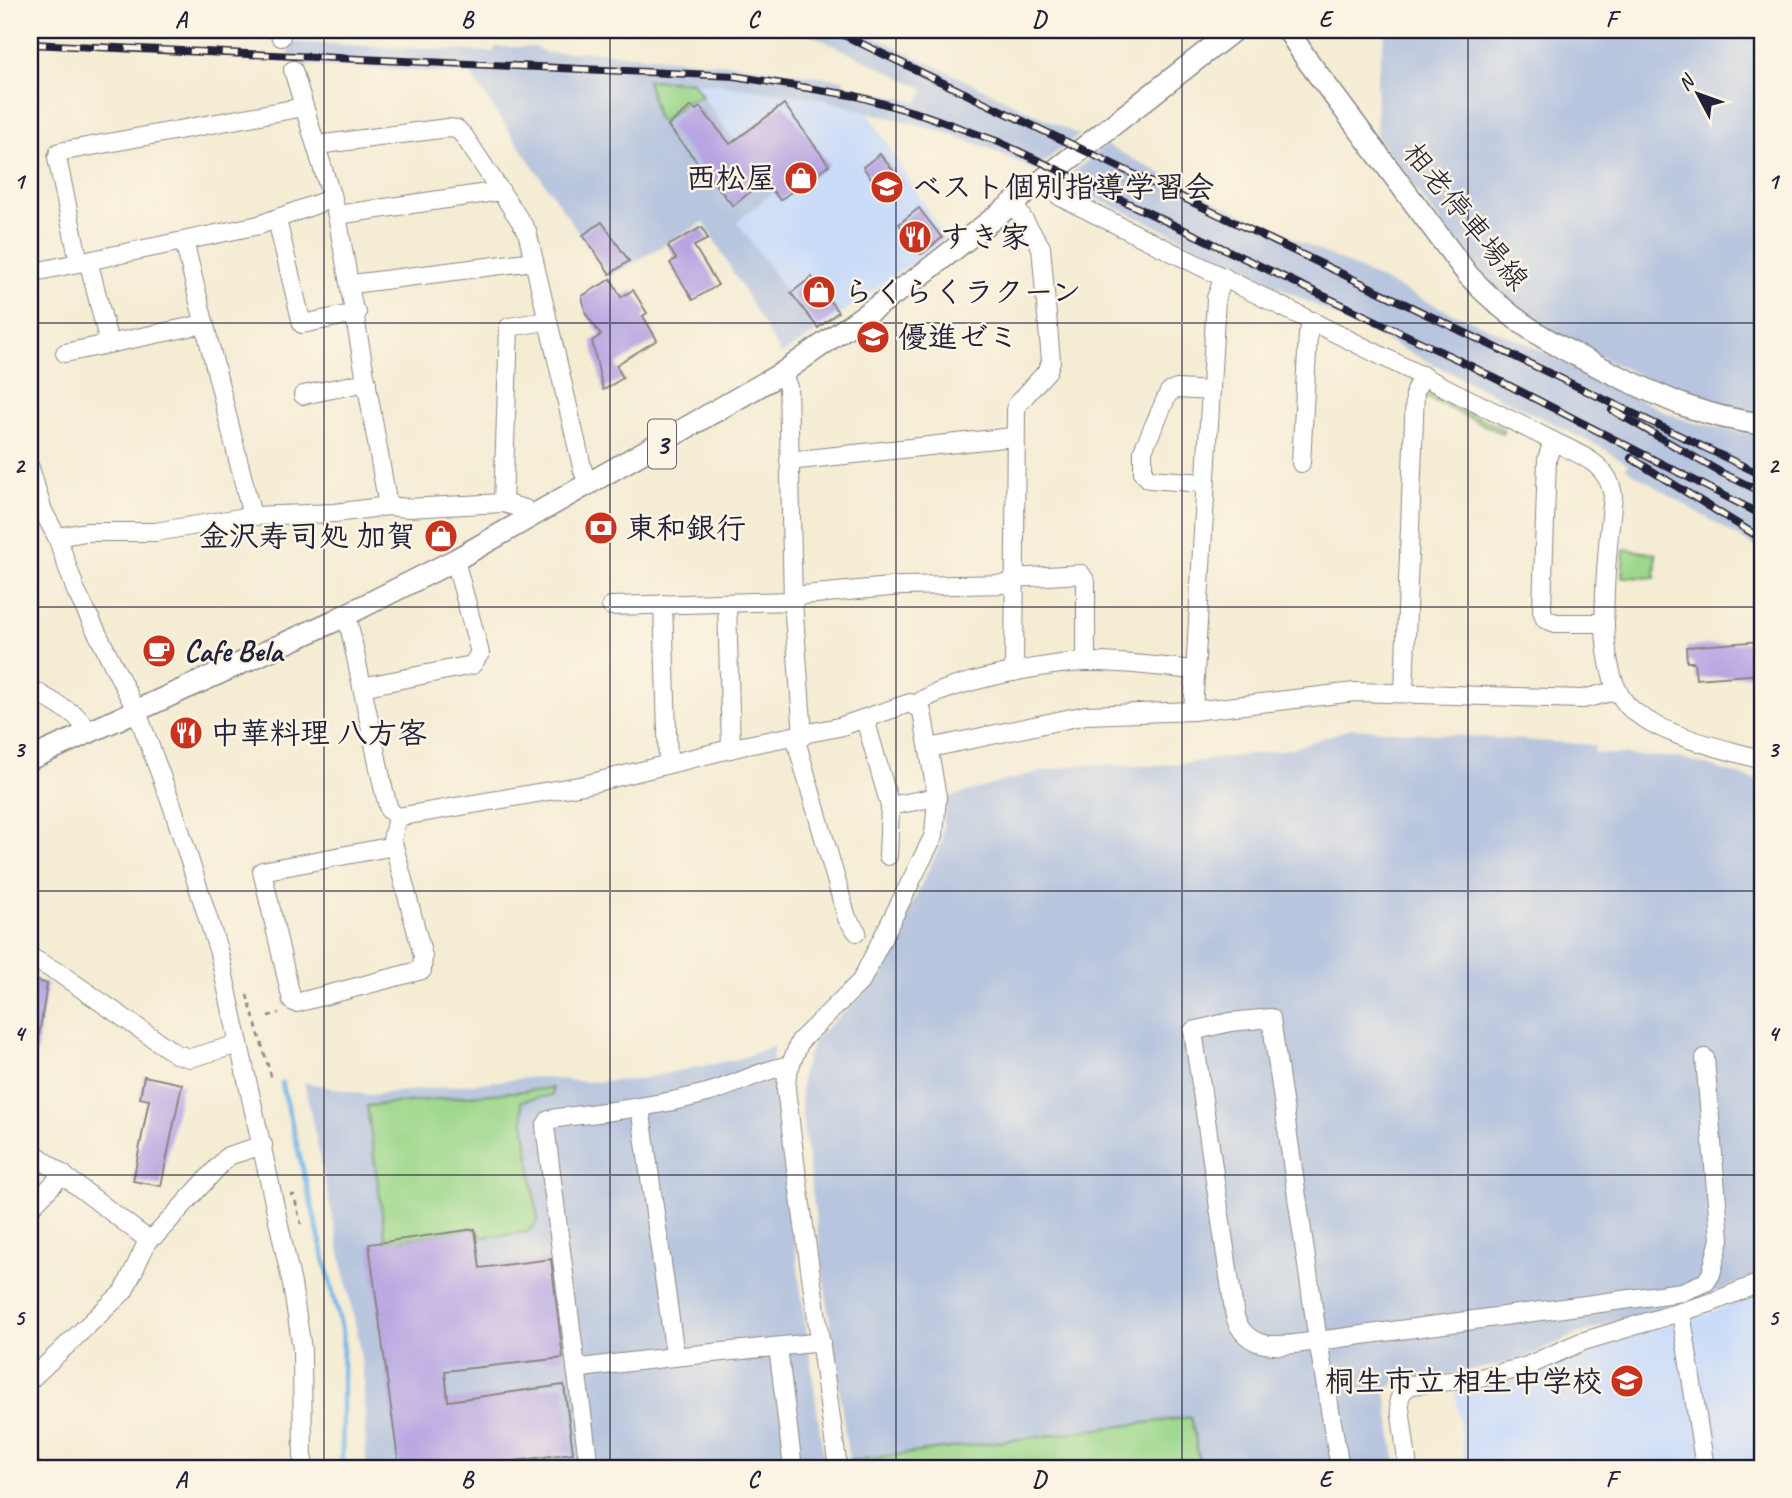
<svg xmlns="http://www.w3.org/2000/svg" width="1792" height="1498" viewBox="0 0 1792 1498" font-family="Caveat,'Klee One',sans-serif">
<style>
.built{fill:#cbdcf9}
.industrial{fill:#b7c5de}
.green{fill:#9cd78b;stroke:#5f7c63;stroke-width:2}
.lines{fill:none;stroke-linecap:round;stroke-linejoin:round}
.stream{stroke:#73b6e8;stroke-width:5}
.building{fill:#b7a5e2}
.minor-casing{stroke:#8b8787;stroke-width:20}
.major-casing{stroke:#8b8787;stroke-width:24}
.path{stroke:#8b8787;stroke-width:2.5;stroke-dasharray:5 5;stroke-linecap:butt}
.minor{stroke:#fff;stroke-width:18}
.major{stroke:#fff;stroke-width:21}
.rail-casing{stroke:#22223b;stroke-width:8}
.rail{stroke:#fcf5e5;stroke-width:5;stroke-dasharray:16;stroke-linecap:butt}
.grid{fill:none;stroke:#22223b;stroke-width:2;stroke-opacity:0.55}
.labels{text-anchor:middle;stroke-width:5;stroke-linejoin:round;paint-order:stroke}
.shield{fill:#fcf5e5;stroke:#63616e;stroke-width:2}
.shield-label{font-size:28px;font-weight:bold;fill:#22223b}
.poi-label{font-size:30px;font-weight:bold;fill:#22223b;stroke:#fcf5e5;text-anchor:start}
.street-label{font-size:30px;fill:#22223b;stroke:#fcf5e5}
.neatline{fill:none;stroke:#22223b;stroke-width:2.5}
.grid-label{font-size:23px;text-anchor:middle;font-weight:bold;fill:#22223b}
</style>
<rect width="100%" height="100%" fill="#fcf5e5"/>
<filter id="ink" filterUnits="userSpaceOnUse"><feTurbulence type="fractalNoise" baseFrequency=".0143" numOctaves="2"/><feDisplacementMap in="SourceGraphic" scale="14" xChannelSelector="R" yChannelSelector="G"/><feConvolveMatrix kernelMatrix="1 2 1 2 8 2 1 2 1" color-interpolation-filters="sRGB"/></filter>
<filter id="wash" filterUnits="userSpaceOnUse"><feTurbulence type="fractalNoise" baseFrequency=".00686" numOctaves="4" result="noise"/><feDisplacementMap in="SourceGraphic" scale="28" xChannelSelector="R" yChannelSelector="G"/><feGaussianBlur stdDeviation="1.57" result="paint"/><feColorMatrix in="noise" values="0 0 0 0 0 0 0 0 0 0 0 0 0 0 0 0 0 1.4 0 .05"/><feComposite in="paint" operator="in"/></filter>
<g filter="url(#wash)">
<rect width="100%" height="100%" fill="#f4ecd3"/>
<g class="built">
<polygon points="693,82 774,90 866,109 945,239 816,332 737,222 716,118"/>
<polygon points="1762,1292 1762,1468 1466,1468 1455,1388 1584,1348 1706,1314"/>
</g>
<g class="industrial">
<polygon points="802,30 860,30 1079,135 1034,170 989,148 943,132 817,98 715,84 648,80 661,122 686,101 702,96 772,193 737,222 816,332 781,355 704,222 609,277 470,74 294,64 284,42 494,52 495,47 535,47 547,53 586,51 729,64 844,80 844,85 918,102 925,89"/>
<polygon points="1386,30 1762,30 1762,416 1711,410 1532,324 1497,291 1466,256 1376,137 1377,76"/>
<polygon points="1106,145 1215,201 1445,310 1523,342 1669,414 1690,422 1762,436 1762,551 1626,469 1628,464 1604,449 1144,220 1064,184 1064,180"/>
<polygon points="1352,728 1595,745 1595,753 1682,758 1762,782 1762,1152 1758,1153 1762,1172 1762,1274 1702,1297 1577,1334 1517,1362 1393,1384 1386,1392 1396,1468 1201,1468 1191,1417 849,1461 801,1110 801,1076 814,1039 865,994 900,929 941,844 946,798 1030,774 1083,764 1144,766 1193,762 1290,749"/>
<polygon points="773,1046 773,1083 825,1468 366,1468 364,1383 359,1342 304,1082 368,1095 535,1077 586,1082 635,1080 741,1058"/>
</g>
<g class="green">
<polygon points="647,80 693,82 702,96 686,101 661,122 657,117"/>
<polygon points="1427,391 1503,429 1503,434 1422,395"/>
<polygon points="1624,549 1656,554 1655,578 1622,577"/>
<polygon points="552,1088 552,1095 521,1101 538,1220 528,1232 482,1237 475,1229 386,1242 367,1106"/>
<polygon points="1191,1417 1201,1468 850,1468 849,1461"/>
</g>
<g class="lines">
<polyline class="stream" points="282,1083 343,1335 342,1468"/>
</g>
<g id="blocks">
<g class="building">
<polygon points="784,104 829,165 780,200 764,180 733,206 668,126 691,106 696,110 700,107 730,144"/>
<polygon points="880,154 903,183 885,197 863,167"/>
<polygon points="919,208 942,238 921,254 899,224"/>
<polygon points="602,222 629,261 610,274 583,235"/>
<polygon points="702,227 708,239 694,246 718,285 693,300 670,263 676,259 668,246"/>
<polygon points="812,277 838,312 818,328 791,293"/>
<polygon points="611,279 621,297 633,290 647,313 643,316 657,340 616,365 623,378 603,390 592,341 601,335 586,314 582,296"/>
<polygon points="1762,641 1762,674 1696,679 1694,662 1687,662 1686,647"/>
<polygon points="30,978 47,984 36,1055 30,1055"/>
<polygon points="144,1076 182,1084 161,1186 133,1181 149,1100 140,1098"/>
<polygon points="475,1229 480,1268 551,1259 563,1358 445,1371 448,1401 564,1385 573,1453 500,1463 501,1468 399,1468 369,1244"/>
</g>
</g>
</g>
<g filter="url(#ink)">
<use href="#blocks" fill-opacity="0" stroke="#8b8787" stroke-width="2"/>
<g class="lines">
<defs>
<g id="minor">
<polyline points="278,30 281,37"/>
<polyline points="293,70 337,215 388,506"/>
<polyline points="317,145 447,128 457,129 464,136 527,231 583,471 590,485"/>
<path d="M1042,181L1061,197L1553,441C1580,455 1609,463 1613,496C1608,548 1589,674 1632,710C1667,738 1720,747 1762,760"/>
<polyline points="1013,203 1041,247 1051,361 1048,370 1017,405 1016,410 1014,672"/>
<polyline points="337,215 501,191"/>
<polyline points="277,220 302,324 357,313"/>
<polyline points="184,241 252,516"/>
<polyline points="88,260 109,343"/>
<polyline points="79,262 57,158 59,152 304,107"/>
<polyline points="30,273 259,225 333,198"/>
<polyline points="352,284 534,261"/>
<polyline points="65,353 204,324"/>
<polyline points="782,373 788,387 793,601 803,736"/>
<polyline points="303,395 367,382"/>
<polyline points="1553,441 1547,459 1542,610 1545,619 1556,623 1605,623"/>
<polyline points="789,461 1013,437"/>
<polyline points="1301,463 1308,334 1313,321"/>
<polyline points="30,468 43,511 57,537 76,591 137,712 172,805 219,953 292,1284 302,1349 303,1468"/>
<polyline points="1204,483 1149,479 1143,473 1143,450 1169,392 1177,389 1211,391"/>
<polyline points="503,503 509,327 546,321"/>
<polyline points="57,537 86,532 155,532 252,516 335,513 388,506 407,508 503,503 525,509 531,518"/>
<polyline points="1013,578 1081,574 1086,582 1086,662"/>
<polyline points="793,596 901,586 1012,584"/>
<polyline points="727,603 731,749"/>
<polyline points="663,604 668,764"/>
<polyline points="611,606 793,601"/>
<polyline points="347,615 383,787 389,810 397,817 584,785 742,746 839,727 910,703 922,711 937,797 934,835 861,981 800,1041 787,1074 786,1089 796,1169 838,1468"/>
<polyline points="362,687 472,665 480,653 455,560"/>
<polyline points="30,688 75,715 90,732"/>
<polyline points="1404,692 1415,391 1422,375"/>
<path d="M916,705C938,683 1053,662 1087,662C1123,661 1159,667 1195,670"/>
<polyline points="1193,711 1216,298 1224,277"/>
<polyline points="865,719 890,806 888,856"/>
<polyline points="795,737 847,918 857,932"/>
<polyline points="930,748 1086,715 1193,711 1355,692 1583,699 1615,691"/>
<polyline points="890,806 937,797"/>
<polyline points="394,846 262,871 292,1001 296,1003 422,970 423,956 394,846 392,840 397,817"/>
<polyline points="30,957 59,973 176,1054 190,1058 239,1044"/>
<polyline points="640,1107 675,1355"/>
<polyline points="30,1150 147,1239 156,1235 228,1156 263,1145"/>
<polyline points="30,1208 63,1174"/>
<polyline points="1681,1312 1705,1468"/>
<polyline points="778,1347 793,1468"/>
<path d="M576,1369C657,1357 739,1351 821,1342"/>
<polyline points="30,1380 124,1291 149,1238"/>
<path d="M589,1468L545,1126L549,1120L557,1118C607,1112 658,1106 707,1093C736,1085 761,1070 790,1065"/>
<path d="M1340,1468L1318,1341L1271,1018L1230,1022L1193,1031L1235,1317C1248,1355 1285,1345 1318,1341L1682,1292L1706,1282L1711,1274L1720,1239L1705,1058"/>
<polyline points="1408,1468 1399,1400 1403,1391 1411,1385 1480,1378 1525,1367 1581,1342 1710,1303 1762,1282"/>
</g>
<g id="major">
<path d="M1288,30L1305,57L1468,275C1514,325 1552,344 1612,373C1668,400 1700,416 1762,424"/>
<polyline points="30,759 334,621 455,560 782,373 920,276 1234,30"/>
</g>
</defs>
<use href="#minor" class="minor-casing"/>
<use href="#major" class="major-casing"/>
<g class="path">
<polyline points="247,995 272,1079"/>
<polyline points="268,1016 279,1013"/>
<polyline points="290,1195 294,1195 301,1224"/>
<polyline points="30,1456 47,1468"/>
</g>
<use href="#minor" class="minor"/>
<use href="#major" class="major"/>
<defs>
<g id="rail">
<polyline points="833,30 1762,475"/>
<polyline points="30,44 734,76 856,96 924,115 999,142 1469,365 1762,515"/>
<polyline points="1612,410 1720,472 1762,492"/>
<polyline points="1631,458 1762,539"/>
</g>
</defs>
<use href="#rail" class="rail-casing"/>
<use href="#rail" class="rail"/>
</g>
</g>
<path class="grid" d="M324,30V1468M610,30V1468M896,30V1468M1182,30V1468M1468,30V1468M30,323H1762M30,607H1762M30,891H1762M30,1175H1762"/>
<defs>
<symbol id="shop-disc" viewBox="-11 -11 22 22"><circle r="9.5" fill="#c8321e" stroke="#fcf5e5"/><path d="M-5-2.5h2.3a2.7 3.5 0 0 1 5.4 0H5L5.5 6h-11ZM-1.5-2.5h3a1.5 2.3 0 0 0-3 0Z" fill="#fff"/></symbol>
<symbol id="school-disc" viewBox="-11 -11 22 22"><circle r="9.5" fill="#c8321e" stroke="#fcf5e5"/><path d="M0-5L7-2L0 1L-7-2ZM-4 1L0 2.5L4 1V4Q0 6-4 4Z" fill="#fff"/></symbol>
<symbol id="restaurant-disc" viewBox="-11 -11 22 22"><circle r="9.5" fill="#c8321e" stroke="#fcf5e5"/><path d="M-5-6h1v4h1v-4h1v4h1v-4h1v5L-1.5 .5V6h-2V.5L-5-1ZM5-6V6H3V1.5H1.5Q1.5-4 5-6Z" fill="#fff"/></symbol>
<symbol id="bank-disc" viewBox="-11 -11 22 22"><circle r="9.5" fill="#c8321e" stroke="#fcf5e5"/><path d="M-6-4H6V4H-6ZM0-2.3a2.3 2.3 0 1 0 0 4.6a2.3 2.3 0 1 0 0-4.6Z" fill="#fff"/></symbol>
<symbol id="cafe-disc" viewBox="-11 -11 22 22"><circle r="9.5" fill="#c8321e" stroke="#fcf5e5"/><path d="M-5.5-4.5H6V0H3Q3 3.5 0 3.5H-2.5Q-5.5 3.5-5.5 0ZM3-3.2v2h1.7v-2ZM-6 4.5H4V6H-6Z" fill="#fff"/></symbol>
</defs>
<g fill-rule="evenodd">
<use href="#shop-disc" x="782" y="159" width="38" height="38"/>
<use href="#school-disc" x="868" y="168" width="38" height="38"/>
<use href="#restaurant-disc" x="896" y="218" width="38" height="38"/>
<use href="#shop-disc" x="800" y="273" width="38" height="38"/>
<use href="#school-disc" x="854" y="318" width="38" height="38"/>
<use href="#bank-disc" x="582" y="509" width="38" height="38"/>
<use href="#shop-disc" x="422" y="517" width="38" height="38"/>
<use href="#cafe-disc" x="140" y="632" width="38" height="38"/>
<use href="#restaurant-disc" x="167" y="714" width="38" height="38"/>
<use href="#school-disc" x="1608" y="1362" width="38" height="38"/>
</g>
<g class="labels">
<rect class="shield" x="648" y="419.5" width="28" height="49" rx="5"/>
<g class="shield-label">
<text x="662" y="454">3</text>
</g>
<g class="poi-label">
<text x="776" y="188" text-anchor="end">西松屋</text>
<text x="912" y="197">ベスト個別指導学習会</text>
<text x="940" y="247">すき家</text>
<text x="844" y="302">らくらくラクーン</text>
<text x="898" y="347">優進ゼミ</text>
<text x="626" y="538">東和銀行</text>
<text x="416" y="546" text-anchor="end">金沢寿司処 加賀</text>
<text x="184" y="661">Cafe Bela</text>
<text x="210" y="743">中華料理 八方客</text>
<text x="1602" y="1391" text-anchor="end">桐生市立 相生中学校</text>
</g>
<g class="street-label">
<text transform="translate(1466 216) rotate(51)" y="10">相老停車場線</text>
</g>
</g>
<rect width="1792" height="1498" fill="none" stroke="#fcf5e5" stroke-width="77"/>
<g transform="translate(1698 94) rotate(311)" stroke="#fcf5e5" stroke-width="5" paint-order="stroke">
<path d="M0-5L12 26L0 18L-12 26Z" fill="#22223b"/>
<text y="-10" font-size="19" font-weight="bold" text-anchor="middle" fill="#22223b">N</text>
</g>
<rect x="38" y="38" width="1716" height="1422" class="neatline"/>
<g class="grid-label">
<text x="181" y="27">A</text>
<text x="467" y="27">B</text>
<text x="753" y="27">C</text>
<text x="1039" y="27">D</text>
<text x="1325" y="27">E</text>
<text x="1611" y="27">F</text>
<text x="19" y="189">1</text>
<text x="1773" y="189">1</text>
<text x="19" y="473">2</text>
<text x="1773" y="473">2</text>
<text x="19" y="757">3</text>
<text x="1773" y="757">3</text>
<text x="19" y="1041">4</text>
<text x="1773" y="1041">4</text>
<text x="19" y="1325">5</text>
<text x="1773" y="1325">5</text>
<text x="181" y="1487">A</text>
<text x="467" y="1487">B</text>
<text x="753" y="1487">C</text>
<text x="1039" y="1487">D</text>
<text x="1325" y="1487">E</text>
<text x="1611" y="1487">F</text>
</g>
</svg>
